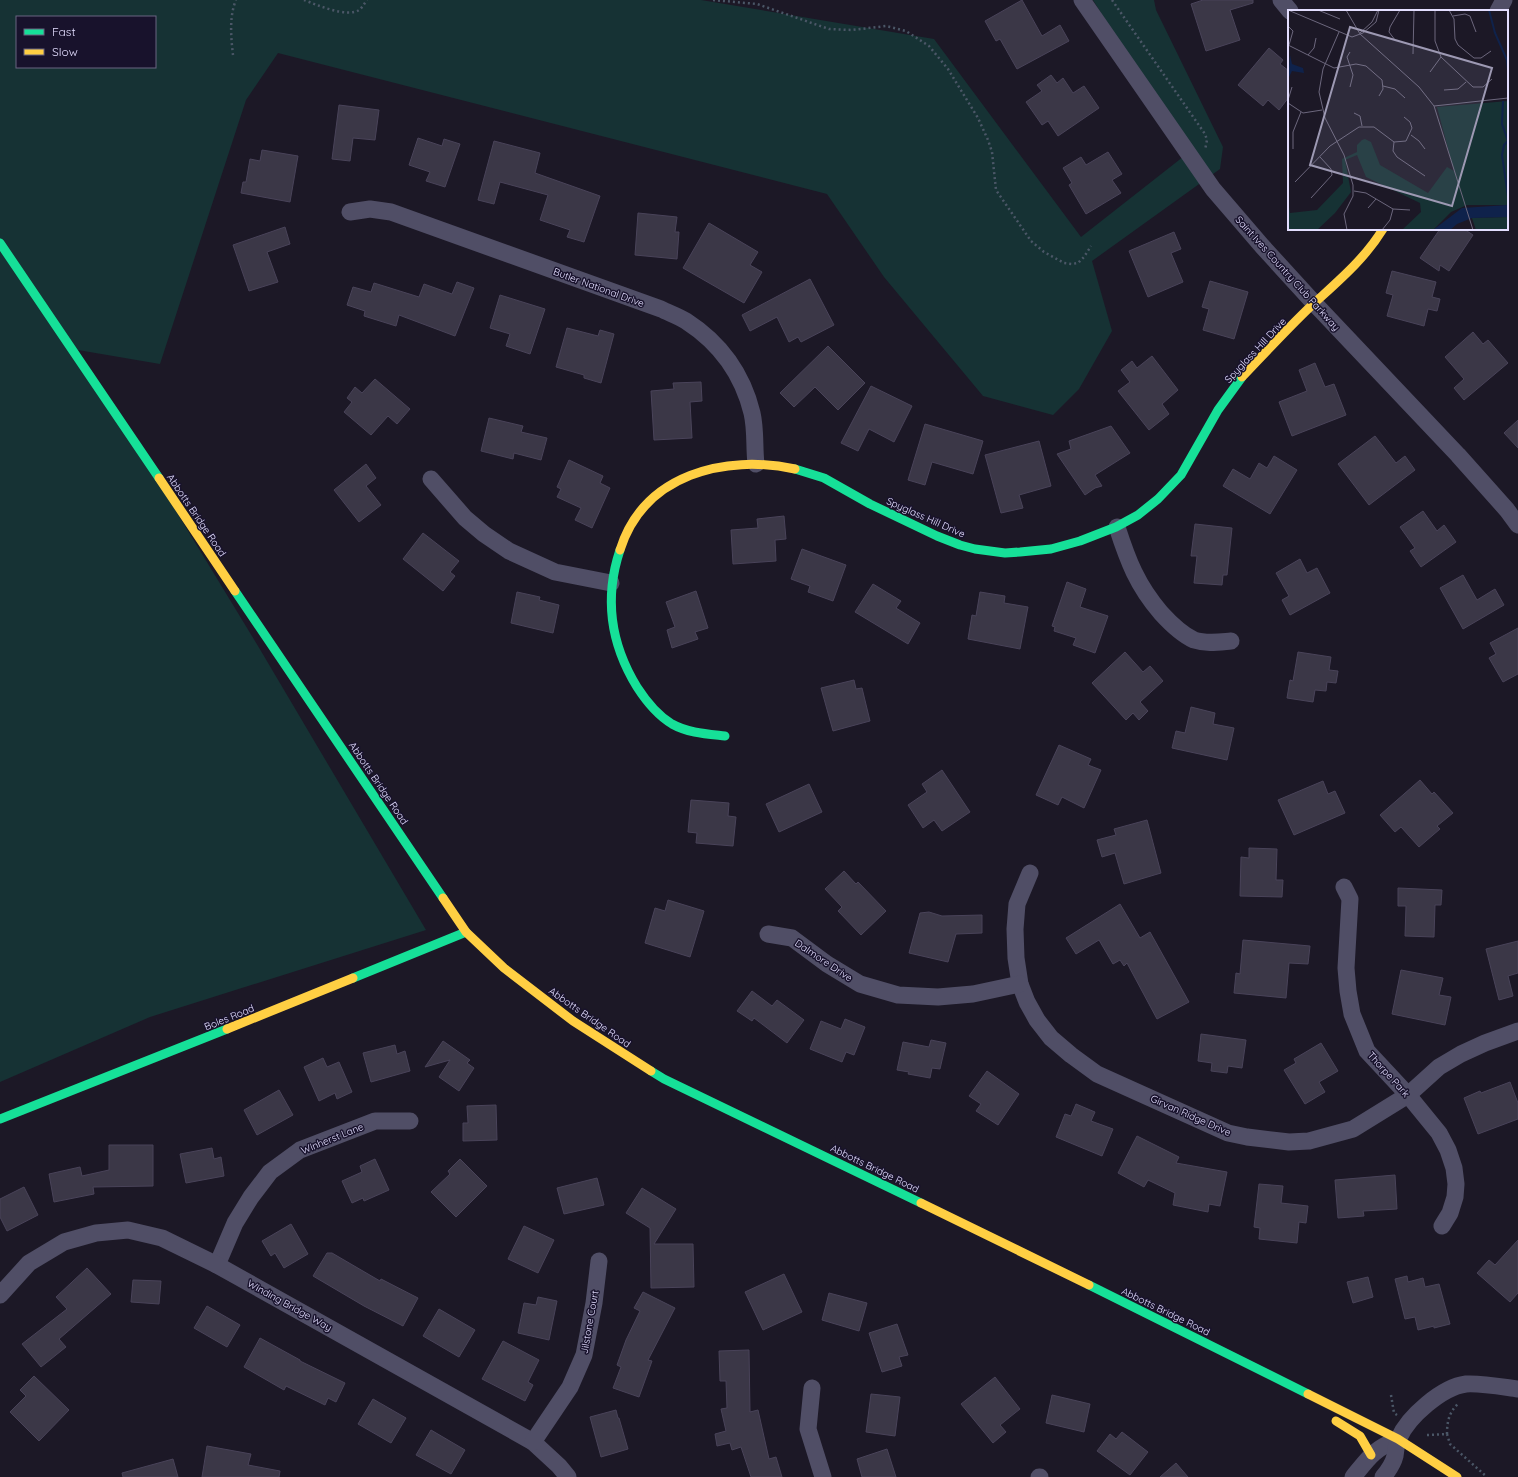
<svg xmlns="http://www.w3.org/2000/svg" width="1518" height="1477" viewBox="0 0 1518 1477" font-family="Quicksand,sans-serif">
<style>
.green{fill:#163234;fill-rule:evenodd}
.building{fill:#3b3747;stroke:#494359}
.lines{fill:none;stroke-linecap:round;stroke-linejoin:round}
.path{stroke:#4b5767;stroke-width:2.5;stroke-dasharray:2 3;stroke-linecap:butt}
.street{stroke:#504e66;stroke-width:17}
.fast{stroke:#16e098;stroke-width:9}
.slow{stroke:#ffcf43;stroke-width:9}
.labels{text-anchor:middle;stroke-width:3;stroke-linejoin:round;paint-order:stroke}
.street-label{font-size:10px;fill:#e3deff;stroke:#18122c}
.inset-river{fill:none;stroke:#0f224b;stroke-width:2}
.inset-road{fill:none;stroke:#6c677d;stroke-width:1}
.view{fill:#9d99b3;fill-opacity:0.15;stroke:#9d99b3;stroke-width:2}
.inset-edge{fill:none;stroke:#e3deff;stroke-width:2}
</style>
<rect width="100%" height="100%" fill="#1c1826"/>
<path class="green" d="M0,0H701L934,39L1081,237L1188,153L1093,0H1154L1156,10L1223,147L1220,169L1092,261L1112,331L1079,389L1053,415L983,396L884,277L827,194L278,53L246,100L160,364L78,350L258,646L426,930L150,1017L0,1082ZM17,17H155V67H17Z"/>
<g class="building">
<polygon points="1022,0 1042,36 1060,25 1069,41 1017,69 1000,39 996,41 985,21"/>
<polygon points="1203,0 1253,0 1253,3 1230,10 1240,40 1206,51 1191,4"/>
<polygon points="1269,48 1283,60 1280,64 1289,71 1289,97 1279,110 1268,100 1263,106 1238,85"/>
<polygon points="1051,75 1057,83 1063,78 1073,93 1084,86 1099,108 1058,136 1048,121 1042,125 1026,102 1042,91 1037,85"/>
<polygon points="339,105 379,110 375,140 353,138 350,161 332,159"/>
<polygon points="418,138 442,146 444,139 460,144 445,187 426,181 430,172 409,165"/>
<polygon points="494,141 540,153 535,173 600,196 584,242 567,237 570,230 540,220 548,195 500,182 494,204 478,200"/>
<polygon points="262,150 298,156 290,202 241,193 243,182 246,182 250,159 260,161"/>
<polygon points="1108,152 1122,174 1112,180 1121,193 1086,214 1069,185 1072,183 1063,168 1081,157 1086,165"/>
<polygon points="638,213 677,217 675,232 679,232 677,259 635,255"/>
<polygon points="709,223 758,252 750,265 762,272 744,303 683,268"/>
<polygon points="285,227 290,244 267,252 278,282 249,291 233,245"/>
<polygon points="1440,229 1464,229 1473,235 1449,271 1440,265 1439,271 1420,258"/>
<polygon points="1174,232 1181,249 1171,253 1183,282 1148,297 1129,251"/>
<polygon points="1392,271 1436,282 1432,297 1440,299 1437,311 1428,309 1424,326 1387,316 1393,295 1386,293"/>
<polygon points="810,279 834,325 801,342 798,337 789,342 777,317 750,331 742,315"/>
<polygon points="1210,281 1248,292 1234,339 1203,330 1209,309 1202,307"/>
<polygon points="457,282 474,288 455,336 399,315 396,326 364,316 365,311 347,305 353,287 371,292 374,283 419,297 424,284 452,294"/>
<polygon points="500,295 545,309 530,354 506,346 510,334 490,328"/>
<polygon points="567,328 598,336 600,330 614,334 601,383 584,378 584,375 556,367"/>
<polygon points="1473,332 1483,344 1488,340 1508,363 1464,400 1454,388 1464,379 1445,357"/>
<polygon points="828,346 865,383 838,410 815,387 794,407 780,393"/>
<polygon points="1152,356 1178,390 1162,404 1169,414 1149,430 1118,391 1130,382 1121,370 1132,361 1137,368"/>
<polygon points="1315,363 1325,387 1334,384 1346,415 1292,436 1279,402 1307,391 1299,370"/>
<polygon points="375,379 410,409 397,424 388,416 371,435 344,412 352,402 347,398 355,387 362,393"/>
<polygon points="701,382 702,401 690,402 692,438 654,440 651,391 674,389 673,383"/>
<polygon points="871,386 912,406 894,442 869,429 858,451 841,443"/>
<polygon points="489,418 523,426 521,432 547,438 541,460 514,453 513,459 481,451"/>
<polygon points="1518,420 1518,448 1504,433"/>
<polygon points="925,424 983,441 973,474 932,462 925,485 908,480"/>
<polygon points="1111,426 1130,453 1095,475 1102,486 1095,488 1085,495 1057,454 1071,449 1069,441"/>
<polygon points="1375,436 1396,463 1405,456 1415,470 1369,505 1338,464"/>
<polygon points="1039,441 1051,486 1019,495 1023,508 1001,513 985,455"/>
<polygon points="1274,456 1297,470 1270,514 1223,486 1233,469 1250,479 1259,463 1267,468"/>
<polygon points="569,460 603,476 600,483 610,488 592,528 575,520 581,508 557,497 561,489 557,487"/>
<polygon points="366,464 376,478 366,486 381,505 359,522 334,490"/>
<polygon points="1423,511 1437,531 1444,525 1456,542 1421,567 1410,551 1415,548 1400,527"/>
<polygon points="784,516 786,539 775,540 776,561 733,564 731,530 758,528 757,519"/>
<polygon points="1195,524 1232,528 1227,575 1223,575 1222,585 1194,583 1197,556 1191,556"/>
<polygon points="423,533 459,561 450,572 455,576 443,591 403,559"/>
<polygon points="802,549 846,565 833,601 808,592 810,586 791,579"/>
<polygon points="1300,559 1307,573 1317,568 1330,593 1290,615 1282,600 1289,596 1276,573"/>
<polygon points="1463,575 1477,600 1495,589 1504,605 1463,629 1440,588"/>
<polygon points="1067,582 1086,589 1080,607 1108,616 1095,653 1073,645 1076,638 1054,631 1055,627 1052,626"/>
<polygon points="873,584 901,601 896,608 920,623 908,644 855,612"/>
<polygon points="696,591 708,628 695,632 698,639 672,648 667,630 675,627 666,602"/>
<polygon points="517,592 540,597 539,600 559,605 553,633 511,623"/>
<polygon points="980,592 1005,596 1004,603 1028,607 1020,649 968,639 972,615 976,616"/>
<polygon points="1518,628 1518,674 1503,682 1489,658 1496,654 1490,643"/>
<polygon points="1125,652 1143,672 1150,666 1163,681 1140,702 1148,711 1139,720 1133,713 1126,720 1092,683"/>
<polygon points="1298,652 1331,657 1329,670 1338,671 1336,683 1327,682 1326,691 1315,690 1313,702 1287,698 1290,680 1293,681"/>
<polygon points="854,680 856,689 862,688 870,721 833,731 821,688"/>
<polygon points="1191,707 1215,713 1213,724 1234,728 1227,760 1172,748 1176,731 1185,733"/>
<polygon points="1059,745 1091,759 1088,765 1101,770 1084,808 1062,797 1058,805 1036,795"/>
<polygon points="942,770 970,812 942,831 934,820 923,828 908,805 927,792 922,784"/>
<polygon points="1420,780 1432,794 1434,792 1453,813 1437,826 1440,829 1419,847 1401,827 1395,832 1380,815"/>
<polygon points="1323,781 1328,794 1335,791 1345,813 1294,835 1278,800"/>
<polygon points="809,784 822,812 779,832 766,804"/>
<polygon points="691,800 729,803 728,816 736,817 733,846 696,843 697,833 688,832"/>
<polygon points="1147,820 1161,873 1124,884 1115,853 1102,857 1097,840 1116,835 1114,829"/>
<polygon points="1249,848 1277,849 1276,880 1283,880 1282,897 1240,896 1241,857 1249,858"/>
<polygon points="844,871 856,884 858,882 886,911 861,935 838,911 842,907 825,889"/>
<polygon points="1398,888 1442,890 1441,905 1435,905 1434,937 1405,936 1406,906 1398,906"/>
<polygon points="668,900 704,911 690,957 645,943 655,908 665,911"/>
<polygon points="1120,904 1140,938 1150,932 1189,1002 1157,1019 1127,963 1124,966 1120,960 1113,964 1099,940 1076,954 1066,938"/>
<polygon points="929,912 942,916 982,915 982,933 956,934 948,962 909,953 920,913"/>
<polygon points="1243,940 1310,946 1308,964 1289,963 1286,998 1234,993 1236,973 1240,974"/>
<polygon points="1518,941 1518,973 1508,976 1513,996 1499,1000 1486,949"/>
<polygon points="1401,970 1443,978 1439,995 1451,997 1445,1025 1392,1014"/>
<polygon points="752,991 772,1006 777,1000 804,1020 787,1043 754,1018 752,1021 737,1011"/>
<polygon points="845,1019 865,1027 854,1055 846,1052 842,1062 810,1049 821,1021 841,1029"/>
<polygon points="1201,1034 1246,1040 1242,1068 1228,1066 1227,1073 1211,1071 1212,1063 1198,1061"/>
<polygon points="931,1040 946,1043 940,1069 932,1068 930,1078 908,1074 909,1072 897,1070 903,1042 929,1047"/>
<polygon points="443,1041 470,1060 467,1063 474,1068 459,1091 439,1077 450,1060 425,1067"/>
<polygon points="1321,1043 1338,1071 1319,1082 1325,1092 1305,1104 1284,1070 1296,1063 1294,1059"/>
<polygon points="395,1045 397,1054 405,1051 410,1071 371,1082 363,1053"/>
<polygon points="323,1058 327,1067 339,1062 352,1092 337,1099 335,1093 319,1101 304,1067"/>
<polygon points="987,1071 1019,1094 998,1125 976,1111 981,1104 969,1096"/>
<polygon points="1510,1082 1518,1103 1518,1119 1478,1134 1464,1098 1480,1091 1481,1093"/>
<polygon points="279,1090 293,1115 257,1135 244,1110"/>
<polygon points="1076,1104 1095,1112 1091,1121 1113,1129 1102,1156 1056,1137 1065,1114 1071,1116"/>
<polygon points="496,1105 497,1140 463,1141 463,1123 468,1123 467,1106"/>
<polygon points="1137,1136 1179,1157 1176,1163 1227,1172 1220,1206 1209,1204 1208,1212 1173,1205 1175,1193 1148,1180 1144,1187 1118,1173"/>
<polygon points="109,1145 153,1145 153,1186 93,1187 94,1194 54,1202 49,1174 80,1167 82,1176 109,1170"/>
<polygon points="212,1148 214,1159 221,1157 224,1176 186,1183 180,1154"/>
<polygon points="375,1159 389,1190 364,1201 363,1198 352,1203 342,1181 362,1172 360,1166"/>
<polygon points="460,1159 487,1186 456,1217 431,1192 450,1174 448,1171"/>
<polygon points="1395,1175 1397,1209 1363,1211 1364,1216 1338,1218 1335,1180"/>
<polygon points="597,1178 604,1205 564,1214 557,1188"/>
<polygon points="1259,1184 1283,1186 1281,1203 1308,1206 1306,1223 1299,1222 1297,1243 1259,1239 1260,1228 1254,1227"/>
<polygon points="24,1187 38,1215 7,1231 0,1217 0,1199"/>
<polygon points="642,1188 676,1209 654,1244 693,1244 694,1287 651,1288 650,1228 626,1213"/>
<polygon points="291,1224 308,1254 284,1268 275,1253 271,1256 262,1241"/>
<polygon points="524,1226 554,1240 538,1273 508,1259"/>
<polygon points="1518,1240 1518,1293 1510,1302 1477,1273 1489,1260 1495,1265"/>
<polygon points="327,1253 332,1253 380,1281 381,1279 418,1298 403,1326 364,1306 313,1276"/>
<polygon points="87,1268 111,1294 59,1339 66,1347 41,1367 22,1344 67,1309 56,1297"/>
<polygon points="784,1274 802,1312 763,1330 745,1292"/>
<polygon points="1407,1276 1408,1282 1423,1278 1425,1287 1439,1284 1450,1324 1434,1328 1434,1326 1418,1330 1415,1317 1405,1319 1395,1279"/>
<polygon points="1368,1277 1373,1297 1353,1303 1347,1282"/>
<polygon points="133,1280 161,1281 159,1304 131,1302"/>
<polygon points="643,1292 675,1308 648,1360 652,1361 639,1397 613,1388 621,1367 617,1365 626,1340 640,1311 634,1308"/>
<polygon points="829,1293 867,1303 859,1331 822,1320"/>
<polygon points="538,1297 557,1301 549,1340 518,1333 524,1303 536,1305"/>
<polygon points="207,1306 240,1325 227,1347 194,1328"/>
<polygon points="439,1309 475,1330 459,1357 423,1336"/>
<polygon points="897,1324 908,1355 899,1357 902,1366 882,1372 869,1333"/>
<polygon points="260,1338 300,1360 300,1361 345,1383 336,1402 328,1398 325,1405 286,1386 284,1390 244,1367"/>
<polygon points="503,1341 539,1360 528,1382 533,1385 525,1401 482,1379"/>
<polygon points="749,1350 750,1412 758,1410 769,1459 776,1457 782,1477 751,1477 741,1447 732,1450 730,1443 717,1446 715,1434 726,1431 721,1409 727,1408 726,1381 720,1381 719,1351"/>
<polygon points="34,1376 69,1410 39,1441 10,1412 26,1396 20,1390"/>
<polygon points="995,1377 1020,1409 1000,1425 1006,1432 993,1443 961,1404"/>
<polygon points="871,1394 900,1397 895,1436 866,1432"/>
<polygon points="1052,1395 1090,1404 1084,1432 1046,1423"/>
<polygon points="373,1399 406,1418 391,1443 358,1424"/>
<polygon points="616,1410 618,1418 619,1418 628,1449 601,1457 590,1417"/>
<polygon points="431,1430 465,1450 451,1474 416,1455"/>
<polygon points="1122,1432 1148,1452 1130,1475 1097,1451 1110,1434 1116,1439"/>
<polygon points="207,1446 251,1454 248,1465 280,1471 279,1477 202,1477"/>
<polygon points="887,1449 896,1477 862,1477 857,1459"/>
<polygon points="173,1459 178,1477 123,1477 122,1473"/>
<polygon points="1176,1463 1188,1477 1160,1477"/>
</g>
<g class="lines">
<g class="path">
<path d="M304,0C317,5 347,18 359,10C362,8 364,4 367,0"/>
<polyline points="713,0 757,4 829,29 852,30 886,26 906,31 929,46 948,69 978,118 988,140 992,152 996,190 1031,241 1044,252 1064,263 1072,264 1078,263 1084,257 1091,246"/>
<polyline points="1112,0 1205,134 1207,140 1205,150"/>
<path d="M233,55C231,38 229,16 236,0"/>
<polyline points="1391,1395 1394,1413 1397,1415"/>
<path d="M1447,1434C1447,1422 1449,1412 1458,1404"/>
<polyline points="1427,1435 1447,1434 1450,1444 1487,1477"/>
</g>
<g class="street">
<polyline points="1082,0 1213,189 1262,246 1314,303 1458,455 1507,510 1518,525"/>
<polyline points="1281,0 1290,11"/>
<polyline points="1498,11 1504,0"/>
<path d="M350,212L370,209L391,212L661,309C669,313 678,316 686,321C720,343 742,372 752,413C756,430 754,447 756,464"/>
<polyline points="431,479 465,518 484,534 509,551 555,572 611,583"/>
<path d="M1117,527C1128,561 1137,585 1161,613C1171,624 1181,634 1194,640C1206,644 1219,642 1231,641"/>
<polyline points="1030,873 1017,904 1015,929 1016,958 1020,984 1027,1002 1037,1020 1051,1038 1071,1055 1097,1074 1228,1133 1247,1137 1289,1142 1309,1141 1353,1129 1408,1095 1439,1067 1461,1054 1485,1043 1518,1031"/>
<polyline points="1344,887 1350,899 1346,968 1348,991 1352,1014 1367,1051 1408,1095 1439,1133 1448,1150 1454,1168 1456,1184 1455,1197 1450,1213 1442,1226"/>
<polyline points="768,934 792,938 827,964 860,984 898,995 938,997 973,994 1020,984"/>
<polyline points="217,1265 235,1223 251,1197 270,1172 300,1150 375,1121 410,1121"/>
<polyline points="0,1295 29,1263 64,1242 96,1233 128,1230 162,1238 217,1265 533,1442 559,1466 568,1477"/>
<polyline points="812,1388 808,1429 823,1477"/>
<polyline points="533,1442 570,1387 584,1355 594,1303 599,1261"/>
<polyline points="1039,1477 1040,1477"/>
<path d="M1353,1477C1370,1456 1373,1450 1398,1439"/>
<path d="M1383,1477C1388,1471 1393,1464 1395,1456C1396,1450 1396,1443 1399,1438C1408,1417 1442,1387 1466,1384C1481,1383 1503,1387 1518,1389"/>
</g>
<g class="fast">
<polyline points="0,243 159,478"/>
<polyline points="795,469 824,478 870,504 937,536 960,545 975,549 1005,553 1020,552 1051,549 1080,541 1116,527 1138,515 1158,499 1181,475 1218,410 1242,377"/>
<path d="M620,550C604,598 610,643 637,687C646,701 657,715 672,724C688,733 707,734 725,736"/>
<polyline points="235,591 443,898"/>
<polyline points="353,978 466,932"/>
<polyline points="651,1071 664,1079 921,1203"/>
<polyline points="0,1119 227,1029"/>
<polyline points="1089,1285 1308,1394"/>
</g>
<g class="slow">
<path d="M1242,377C1264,354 1287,329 1310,307C1337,282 1364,260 1383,229"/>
<polyline points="159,478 235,591"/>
<path d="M620,550C644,474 725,454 795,469"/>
<polyline points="443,898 466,932 504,968 573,1021 651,1071"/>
<polyline points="227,1029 353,978"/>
<polyline points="921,1203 1089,1285"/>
<polyline points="1308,1394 1398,1439 1457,1477"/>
<polyline points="1336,1421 1360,1436 1371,1455"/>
</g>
</g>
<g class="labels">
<g class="street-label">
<text transform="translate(1288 273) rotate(48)" y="4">Saint Ives Country Club Parkway</text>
<text transform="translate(599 287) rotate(20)" y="4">Butler National Drive</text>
<text transform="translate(1255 350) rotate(-47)" y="4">Spyglass Hill Drive</text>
<text transform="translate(197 515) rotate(56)" y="4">Abbotts Bridge Road</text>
<text transform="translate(926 517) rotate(24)" y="4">Spyglass Hill Drive</text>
<text transform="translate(379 783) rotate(56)" y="4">Abbotts Bridge Road</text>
<text transform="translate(824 960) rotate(34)" y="4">Dalmore Drive</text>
<text transform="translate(229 1017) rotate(-22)" y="4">Boles Road</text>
<text transform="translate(590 1017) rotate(35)" y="4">Abbotts Bridge Road</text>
<text transform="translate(1389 1074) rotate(48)" y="4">Thorpe Park</text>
<text transform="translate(1191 1115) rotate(24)" y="4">Girvan Ridge Drive</text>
<text transform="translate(332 1138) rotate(-22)" y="4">Winherst Lane</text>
<text transform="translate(875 1168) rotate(26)" y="4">Abbotts Bridge Road</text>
<text transform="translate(290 1305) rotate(29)" y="4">Winding Bridge Way</text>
<text transform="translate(1166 1311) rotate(26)" y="4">Abbotts Bridge Road</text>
<text transform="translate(589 1322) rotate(-80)" y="4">Jilstone Court</text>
</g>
</g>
<g transform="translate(1288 10)">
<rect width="220" height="220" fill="#1c1826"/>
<path d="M220,91V195H179L163,202L145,220H114L133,202L132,193L78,167L69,145L57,150L63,182L47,203L29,220H0V191L2,203L29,200L55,173L54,149L69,142V135L74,130L77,129L83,132L92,155L140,183L159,157L166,161L149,97ZM220,207V220H188L184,208Z" fill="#163234"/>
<path d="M2,45L4,54L15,58L16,63L4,61L0,69ZM220,195V207L184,208L169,214L162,220H145L174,198Z" fill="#0f224b"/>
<path class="inset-river" d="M201,0L207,23L219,50L220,60M215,91L214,114L220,131L216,135L214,145L220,186M0,198V212"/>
<path class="inset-road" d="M0,0L64,27L75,23L88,12L91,0M30,0L52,9M58,0L72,24L131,77L146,96L185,220M147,0V31L153,47L185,77H195L204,69M161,0L166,9L167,29L170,35L186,48H193L203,41M165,6L177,4L182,6L188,22M0,16L5,21L1,35M51,22L35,59L31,82L37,108L56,145L65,175V186L56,204L59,220M72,23L84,12L90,0M107,30L101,22L102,17L112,0M0,35L46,58L68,54L78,56L94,70L95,79L91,86M62,42L59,47L65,65L62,77M125,44L126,0M20,45L26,38L28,28M142,62L153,47M95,76L107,79L117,88M156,80L170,79L178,72M0,90L4,77M0,93L15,103L34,100M146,96L220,88M66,103L72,106L74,116M123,125L131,131L137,139M106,132L105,141L109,147L137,166M5,139V122L13,102M7,172L42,136L71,117H86L106,132L118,131L124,118L122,112L116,107M66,181L78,183L105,199L122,200M23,188L44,165L43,159L32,147M80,198L88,189M94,220L102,210L105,199"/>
<path class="view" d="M62,17L204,58L164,196L22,155Z"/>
<rect width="220" height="220" class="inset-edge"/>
</g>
<rect x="16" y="16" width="140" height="52" fill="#18122c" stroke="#696480"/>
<rect x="24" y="29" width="20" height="6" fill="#16e098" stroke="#696480"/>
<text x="52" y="36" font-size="12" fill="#e3deff">Fast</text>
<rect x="24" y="49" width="20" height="6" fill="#ffcf43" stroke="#696480"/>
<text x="52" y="56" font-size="12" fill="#e3deff">Slow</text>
</svg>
